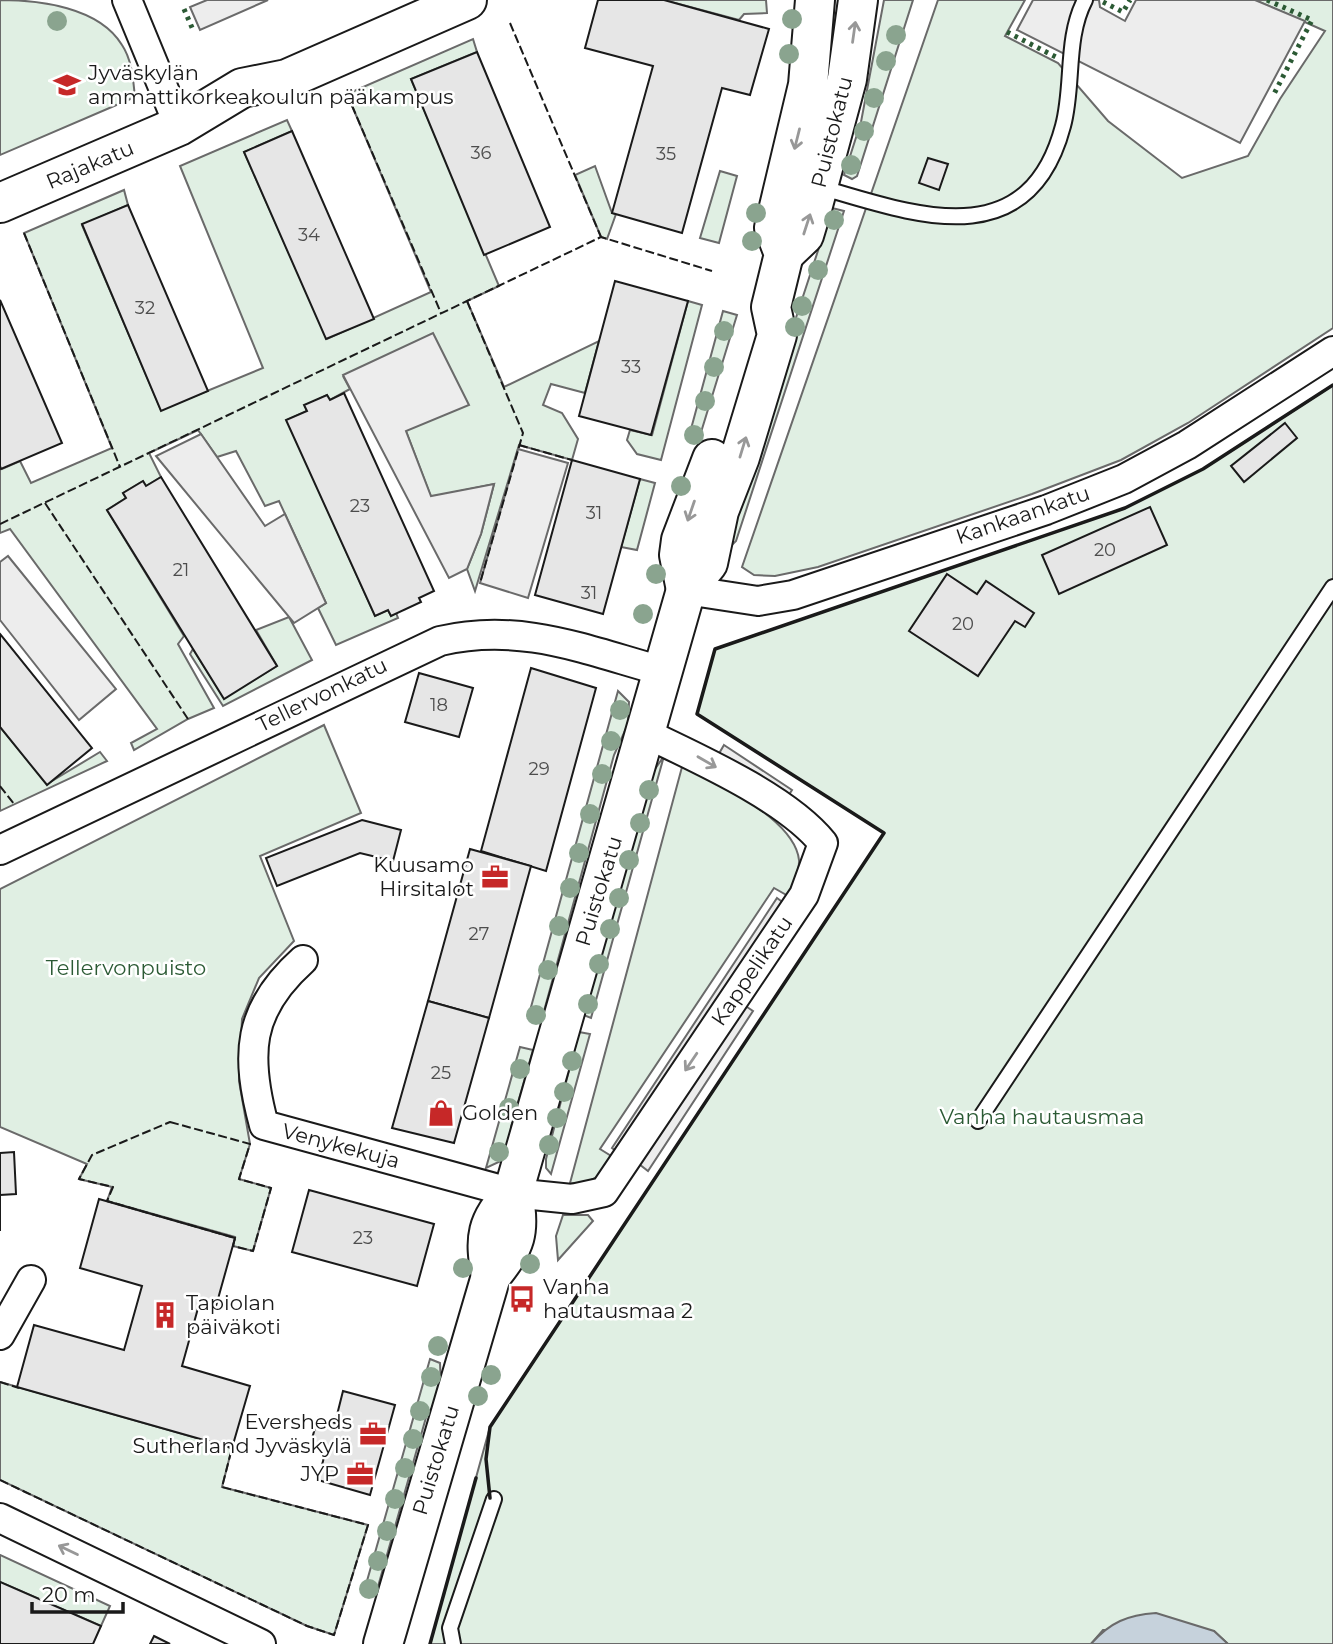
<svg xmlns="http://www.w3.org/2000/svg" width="1333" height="1644" viewBox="0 0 1333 1644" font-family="Montserrat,sans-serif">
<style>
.green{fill:#e0efe3;stroke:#6a6a6a;stroke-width:2}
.parking{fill:#ededed;stroke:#6a6a6a;stroke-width:2}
.water{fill:#c6d2dc;stroke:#6a6a6a;stroke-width:2}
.building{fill:#e6e6e6;stroke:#1a1a1a;stroke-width:2}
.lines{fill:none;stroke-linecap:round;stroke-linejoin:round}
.lane-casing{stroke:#1a1a1a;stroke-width:18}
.street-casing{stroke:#1a1a1a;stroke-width:32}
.secondary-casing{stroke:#1a1a1a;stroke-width:42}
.lane{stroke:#fff;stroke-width:14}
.street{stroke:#fff;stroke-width:28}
.secondary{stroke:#fff;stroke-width:38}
.hedge{stroke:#2b5a34;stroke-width:5;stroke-dasharray:3.5 5;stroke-linecap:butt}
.fence{stroke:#1a1a1a;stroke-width:2;stroke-dasharray:9 3.5;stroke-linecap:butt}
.wall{stroke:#1a1a1a;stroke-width:3.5}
.tree{fill:#8aa48f}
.oneway{stroke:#989898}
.labels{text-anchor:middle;stroke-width:5;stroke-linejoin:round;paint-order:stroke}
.number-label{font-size:18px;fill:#4d4d4d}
.poi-label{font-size:21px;fill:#1a1a1a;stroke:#fff;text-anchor:start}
.street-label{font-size:21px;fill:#1a1a1a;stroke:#fff}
.park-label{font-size:21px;fill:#2b5a34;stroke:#fff}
</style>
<rect width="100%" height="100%" fill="#fff"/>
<g class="green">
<path d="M0,0C39,0 99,7 122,45C132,60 133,79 135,97L0,155Z"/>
<polygon points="664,0 766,0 767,13 744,14 739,20"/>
<polygon points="884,0 913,0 857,176 852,179 844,175 861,122"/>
<polygon points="938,0 1025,0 1005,36 1058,63 1108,121 1182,178 1248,156 1280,99 1325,31 1255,0 1333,0 1333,328 1188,423 1121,460 1032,494 818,567 775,576 754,575 742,567"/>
<polygon points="473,39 477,52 411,79 499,286 467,301 504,387 599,341 585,393 551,384 543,405 562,413 578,439 572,460 519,445 475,591 467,569 481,534 494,484 431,497 406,431 343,376 350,389 330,400 327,395 305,406 307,411 287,420 375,616 388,610 391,616 396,613 398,618 336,645 318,608 326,603 279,501 265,506 236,451 217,457 198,430 149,453 161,477 146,486 143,481 123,493 126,498 107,510 184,636 178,644 214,708 188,719 134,750 131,743 157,729 10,529 0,533 0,466 2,469 20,461 31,483 112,448 24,233 124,190 128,205 82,225 161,410 263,368 180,166 287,120 292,131 244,152 327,339 431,292 347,94"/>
<polygon points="595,166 612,213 616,214 607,239 601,237 575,175"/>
<polygon points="720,171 737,176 719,243 700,238"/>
<polygon points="832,208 844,211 736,541 732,545 725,543 728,525"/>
<polygon points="688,301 702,305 661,460 637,454 627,440 630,430 652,435"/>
<polygon points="723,311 737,315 698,442 688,440"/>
<polygon points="1333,385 1333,1644 1228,1644 1214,1631 1103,1630 1091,1644 430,1644 490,1427 884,833 697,714 715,649 1125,508 1203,469"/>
<polygon points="640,479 655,483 637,550 621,547"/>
<polygon points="289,617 312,660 223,706 190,654 193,649 224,698 277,666 256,630"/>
<polygon points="618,691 629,702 628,724 614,755 541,1022 528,1018"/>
<polygon points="324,725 361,813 260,856 294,941 259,978 242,1019 239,1081 250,1144 239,1179 271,1188 253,1251 233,1246 235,1237 107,1201 112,1187 79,1179 87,1164 0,1127 0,889"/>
<polygon points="0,727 47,784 100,752 107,761 0,811"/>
<polygon points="664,756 591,1018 581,1014 646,782"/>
<path d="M682,767L696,769C726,789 795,821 799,860C800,871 793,886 790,897L774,888L600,1149L616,1159C604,1174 591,1185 570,1183Z"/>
<polygon points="579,1032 590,1034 551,1174 546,1168 546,1159"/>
<polygon points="520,1047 533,1050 511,1127 510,1143 503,1160 486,1168"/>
<polygon points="563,1215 588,1215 593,1221 558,1260 556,1236"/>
<path d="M430,1359L440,1363C441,1383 442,1398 427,1414L377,1590L365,1588Z"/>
<polygon points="0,1382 232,1448 222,1487 368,1525 334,1635 307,1626 0,1480"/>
<polygon points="0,1555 110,1606 101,1626 0,1582"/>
</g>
<g class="parking">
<polygon points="207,0 268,0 200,30 190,7"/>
<polygon points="1033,0 1099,0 1100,7 1125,21 1136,0 1255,0 1305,21 1240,143 1017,30"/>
<polygon points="433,333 469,405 406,431 431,496 494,484 481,534 467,569 449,578 343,375"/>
<polygon points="201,434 265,526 285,514 326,603 294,623 156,456"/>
<polygon points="518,449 568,463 528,598 480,583"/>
<polygon points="8,556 116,689 79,720 0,620 0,562"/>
<polygon points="724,745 792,790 785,801 717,757"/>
<polygon points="777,898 785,904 620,1154 612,1148"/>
<polygon points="744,1005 753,1011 648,1171 639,1164"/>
</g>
<path class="water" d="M1156,1613L1214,1631L1228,1644H1091C1110,1622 1128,1615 1156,1613Z"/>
<g class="building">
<polygon points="598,0 664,0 769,29 750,95 722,88 682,233 612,213 653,66 585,48"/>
<polygon points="477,52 550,227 484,255 411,79"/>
<polygon points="292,131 374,319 326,339 244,152"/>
<polygon points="928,158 948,164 939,190 919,183"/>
<polygon points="128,205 208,391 161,411 82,224"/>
<polygon points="615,281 688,301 651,435 579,416"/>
<polygon points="0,300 62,443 1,469 0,466"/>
<polygon points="344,393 434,591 419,598 421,602 391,616 388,610 375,616 286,420 307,411 304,405 327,395 330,400"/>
<polygon points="1285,423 1297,438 1244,482 1231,466"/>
<polygon points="572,460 640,479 603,614 535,595"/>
<polygon points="161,477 277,666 224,699 107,510 126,498 123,493 143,481 146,486"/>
<polygon points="1150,507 1167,545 1059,594 1042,555"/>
<polygon points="947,574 977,594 986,581 1034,613 1025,627 1015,621 978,676 909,631"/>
<polygon points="0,634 92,748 47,785 0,727"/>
<polygon points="531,668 596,688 546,871 481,851"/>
<polygon points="419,673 473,688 459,737 405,722"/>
<polygon points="362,820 401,830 393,861 360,853 277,886 266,858"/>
<polygon points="470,849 531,866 489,1018 428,1001"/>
<polygon points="428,1001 489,1018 454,1143 392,1128"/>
<polygon points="14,1152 16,1194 0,1195 0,1231 0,1153"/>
<polygon points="309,1190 434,1224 417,1286 292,1252"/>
<polygon points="99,1199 235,1238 216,1306 200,1301 182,1366 250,1386 232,1448 17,1387 34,1325 124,1350 142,1286 80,1268"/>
<polygon points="343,1391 395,1405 370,1495 318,1480 327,1446 311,1442 318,1418 335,1423"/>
<polygon points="0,1582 101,1626 93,1644 0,1644"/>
<polygon points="154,1636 170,1644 150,1644"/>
</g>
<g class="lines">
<defs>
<g id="lane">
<path d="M820,187C913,214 1028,258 1063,126C1074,86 1065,38 1085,0"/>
<polyline points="978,1121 1333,587"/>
<polyline points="453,1644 450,1628 494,1499"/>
</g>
<g id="street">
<polyline points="127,0 179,126"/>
<polyline points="686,590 758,601 793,595 1046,510 1124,479 1187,445 1333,351"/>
<path d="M0,850L440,641C521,622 585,650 662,671"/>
<path d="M303,960C247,1010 245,1055 264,1125L513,1193L572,1199L604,1192L804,895L823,843C787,798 697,758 645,733"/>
<polyline points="0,1335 31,1280"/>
<polyline points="0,1518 261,1644"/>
</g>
<g id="secondary">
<polyline points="0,203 179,126 242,88 287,79 467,0"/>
<polyline points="784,254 804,235 813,205 847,79 858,0"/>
<polyline points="686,590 679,555 681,540 712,459"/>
<path d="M491,1276C484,1236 486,1223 513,1193L686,590L708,563L719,511L740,457L777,335L771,307L784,254L774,228L808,85L815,0"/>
<path d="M383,1644L491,1276C516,1245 521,1232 513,1193"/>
</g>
</defs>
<use href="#lane" class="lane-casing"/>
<use href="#street" class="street-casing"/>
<use href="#secondary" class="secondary-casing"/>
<use href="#lane" class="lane"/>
<use href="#street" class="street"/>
<use href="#secondary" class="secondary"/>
<g class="hedge">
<polyline points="1267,0 1312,20 1274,94"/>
<polyline points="1103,2 1123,12 1130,0"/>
<polyline points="184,9 193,30"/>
<polyline points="1007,32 1056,57"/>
</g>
<g class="fence">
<polyline points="510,23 601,237"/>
<polyline points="347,94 441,313"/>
<polyline points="24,233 120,467"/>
<polyline points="467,301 523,433 480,583"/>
<polyline points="519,445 572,460"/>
<polyline points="45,503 188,719"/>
<polyline points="0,524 601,237 712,271"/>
<polyline points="0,786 14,804"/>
<polygon points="170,1122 250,1144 239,1179 271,1188 253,1251 233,1246 235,1238 107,1201 113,1187 79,1179 92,1155"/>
<polyline points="0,1382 19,1388"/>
<polyline points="0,1480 307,1626 334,1635 368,1525 222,1487 232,1448 228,1447"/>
</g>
<g class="wall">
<polyline points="490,1498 486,1459 490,1427 884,833 697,714 715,649 1125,508 1203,469 1333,385"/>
<polyline points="430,1644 476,1478"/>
</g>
</g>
<g class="tree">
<circle cx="792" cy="19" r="10"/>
<circle cx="57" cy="21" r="10"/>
<circle cx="896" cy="35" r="10"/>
<circle cx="789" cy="54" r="10"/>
<circle cx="886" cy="61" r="10"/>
<circle cx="874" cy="98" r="10"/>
<circle cx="864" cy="131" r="10"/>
<circle cx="851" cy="165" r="10"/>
<circle cx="756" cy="213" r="10"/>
<circle cx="834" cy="220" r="10"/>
<circle cx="752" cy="241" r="10"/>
<circle cx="818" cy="270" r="10"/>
<circle cx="802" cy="306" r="10"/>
<circle cx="795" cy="327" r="10"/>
<circle cx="724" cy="331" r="10"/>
<circle cx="714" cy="367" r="10"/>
<circle cx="705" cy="401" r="10"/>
<circle cx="694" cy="435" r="10"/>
<circle cx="681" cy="486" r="10"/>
<circle cx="656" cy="574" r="10"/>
<circle cx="643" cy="614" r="10"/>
<circle cx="620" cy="710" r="10"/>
<circle cx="611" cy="741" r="10"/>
<circle cx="602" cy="774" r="10"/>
<circle cx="649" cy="790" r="10"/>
<circle cx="590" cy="814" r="10"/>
<circle cx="640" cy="823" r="10"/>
<circle cx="579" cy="853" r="10"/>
<circle cx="629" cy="860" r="10"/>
<circle cx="570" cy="888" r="10"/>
<circle cx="619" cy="898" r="10"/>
<circle cx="559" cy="926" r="10"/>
<circle cx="610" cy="929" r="10"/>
<circle cx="599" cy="964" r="10"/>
<circle cx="548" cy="970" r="10"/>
<circle cx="588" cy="1004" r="10"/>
<circle cx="536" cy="1015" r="10"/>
<circle cx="572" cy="1061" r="10"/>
<circle cx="520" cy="1069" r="10"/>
<circle cx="564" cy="1092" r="10"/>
<circle cx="509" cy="1108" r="10"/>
<circle cx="557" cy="1118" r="10"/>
<circle cx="549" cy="1145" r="10"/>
<circle cx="499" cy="1152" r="10"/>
<circle cx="530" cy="1264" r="10"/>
<circle cx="463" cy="1268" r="10"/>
<circle cx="438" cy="1346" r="10"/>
<circle cx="491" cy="1375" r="10"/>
<circle cx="431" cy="1377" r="10"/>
<circle cx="478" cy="1396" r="10"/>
<circle cx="420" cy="1411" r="10"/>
<circle cx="413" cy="1439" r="10"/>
<circle cx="405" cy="1468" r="10"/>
<circle cx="395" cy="1499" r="10"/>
<circle cx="387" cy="1531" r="10"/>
<circle cx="378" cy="1561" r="10"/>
<circle cx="369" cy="1589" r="10"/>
</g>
<defs><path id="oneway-shaft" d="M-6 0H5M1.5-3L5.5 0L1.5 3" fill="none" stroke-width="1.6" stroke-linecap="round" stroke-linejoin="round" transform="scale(1.75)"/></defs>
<g class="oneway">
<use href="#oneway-shaft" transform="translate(854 32) rotate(-82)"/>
<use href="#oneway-shaft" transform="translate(797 139) rotate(104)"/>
<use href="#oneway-shaft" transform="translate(807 224) rotate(-72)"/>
<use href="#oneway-shaft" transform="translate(743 447) rotate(-73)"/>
<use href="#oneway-shaft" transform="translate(691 511) rotate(109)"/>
<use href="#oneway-shaft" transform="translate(707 762) rotate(30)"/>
<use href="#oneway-shaft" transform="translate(691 1062) rotate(124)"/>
<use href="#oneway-shaft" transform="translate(68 1550) rotate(-154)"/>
</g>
<defs>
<symbol id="university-bare" viewBox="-9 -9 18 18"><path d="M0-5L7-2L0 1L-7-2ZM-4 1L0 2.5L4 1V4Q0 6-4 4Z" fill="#c62828" stroke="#fff" stroke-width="2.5" paint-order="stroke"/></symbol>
<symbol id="office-bare" viewBox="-9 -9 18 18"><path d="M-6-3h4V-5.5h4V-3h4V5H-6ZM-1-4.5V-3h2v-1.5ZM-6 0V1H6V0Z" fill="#c62828" stroke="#fff" stroke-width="2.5" paint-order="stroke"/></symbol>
<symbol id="shop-bare" viewBox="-9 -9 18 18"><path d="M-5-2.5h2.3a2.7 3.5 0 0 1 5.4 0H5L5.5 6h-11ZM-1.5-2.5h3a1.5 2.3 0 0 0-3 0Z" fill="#c62828" stroke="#fff" stroke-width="2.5" paint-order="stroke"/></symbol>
<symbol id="bus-bare" viewBox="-9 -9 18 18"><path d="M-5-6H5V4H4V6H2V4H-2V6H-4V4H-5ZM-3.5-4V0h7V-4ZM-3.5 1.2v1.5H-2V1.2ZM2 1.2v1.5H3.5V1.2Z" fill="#c62828" stroke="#fff" stroke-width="2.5" paint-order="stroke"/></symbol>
<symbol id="building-bare" viewBox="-9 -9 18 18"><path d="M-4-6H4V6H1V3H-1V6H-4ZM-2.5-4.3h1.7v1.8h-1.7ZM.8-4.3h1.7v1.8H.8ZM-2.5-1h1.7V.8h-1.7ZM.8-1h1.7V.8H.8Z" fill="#c62828" stroke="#fff" stroke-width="2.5" paint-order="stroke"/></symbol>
</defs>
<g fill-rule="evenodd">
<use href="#university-bare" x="48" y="66" width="38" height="38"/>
<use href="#office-bare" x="476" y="858" width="38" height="38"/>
<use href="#shop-bare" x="422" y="1094" width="38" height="38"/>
<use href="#bus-bare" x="503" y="1280" width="38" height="38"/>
<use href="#building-bare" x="146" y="1296" width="38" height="38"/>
<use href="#office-bare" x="354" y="1415" width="38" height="38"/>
<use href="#office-bare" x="341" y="1455" width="38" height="38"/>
</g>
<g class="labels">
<g class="number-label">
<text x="481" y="159">36</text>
<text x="666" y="160">35</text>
<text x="309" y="241">34</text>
<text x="145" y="314">32</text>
<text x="631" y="373">33</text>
<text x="360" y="512">23</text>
<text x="594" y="519">31</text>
<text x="1105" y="556">20</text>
<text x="181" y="576">21</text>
<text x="589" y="599">31</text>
<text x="963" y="630">20</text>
<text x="439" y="711">18</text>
<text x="539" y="775">29</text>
<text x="479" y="940">27</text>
<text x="441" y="1079">25</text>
<text x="363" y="1244">23</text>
</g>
<g class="poi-label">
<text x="88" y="80">Jyväskylän<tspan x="88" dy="24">ammattikorkeakoulun pääkampus</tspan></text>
<text x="474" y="872" text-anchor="end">Kuusamo<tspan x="474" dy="24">Hirsitalot</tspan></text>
<text x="462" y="1120">Golden</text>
<text x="543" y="1294">Vanha<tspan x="543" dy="24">hautausmaa 2</tspan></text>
<text x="186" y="1310">Tapiolan<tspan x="186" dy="24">päiväkoti</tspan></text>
<text x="352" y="1429" text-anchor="end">Eversheds<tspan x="352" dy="24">Sutherland Jyväskylä</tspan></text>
<text x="339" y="1481" text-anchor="end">JYP</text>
</g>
<g class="street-label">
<text transform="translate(832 132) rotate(-76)" y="7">Puistokatu</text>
<text transform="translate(90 165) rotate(-23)" y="7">Rajakatu</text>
<text transform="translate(1023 515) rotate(-19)" y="7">Kankaankatu</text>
<text transform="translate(322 695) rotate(-26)" y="7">Tellervonkatu</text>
<text transform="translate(599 891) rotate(-73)" y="7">Puistokatu</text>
<text transform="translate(752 971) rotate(-56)" y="7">Kappelikatu</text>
<text transform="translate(341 1146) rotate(15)" y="7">Venykekuja</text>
<text transform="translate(436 1460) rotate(-73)" y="7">Puistokatu</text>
</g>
<g class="park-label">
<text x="126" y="975">Tellervonpuisto</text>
<text x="1042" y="1124">Vanha hautausmaa</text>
</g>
</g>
<path d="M32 1602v10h91v-10" fill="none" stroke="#1a1a1a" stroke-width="3.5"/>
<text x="42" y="1602" font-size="21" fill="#1a1a1a" stroke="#ffffff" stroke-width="5" paint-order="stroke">20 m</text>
</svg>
